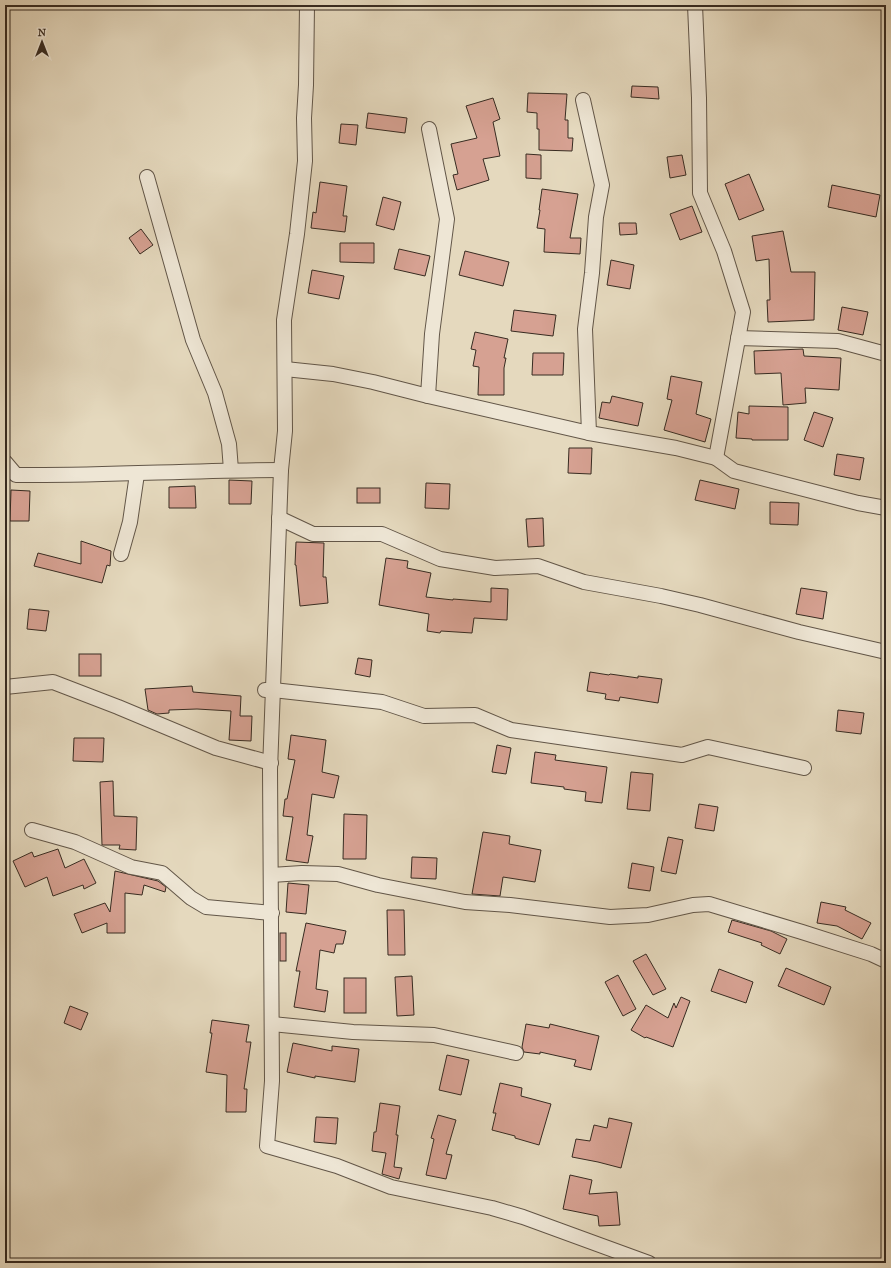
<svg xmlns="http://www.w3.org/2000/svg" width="891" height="1268" viewBox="0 0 891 1268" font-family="'IM FELL French Canon',serif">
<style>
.building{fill:#d6a192;stroke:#372b21}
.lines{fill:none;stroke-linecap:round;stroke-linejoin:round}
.street-casing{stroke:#625648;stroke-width:16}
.street{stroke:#eee6d5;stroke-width:14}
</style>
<rect width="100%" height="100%" fill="#e5d9be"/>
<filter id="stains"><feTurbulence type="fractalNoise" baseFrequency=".005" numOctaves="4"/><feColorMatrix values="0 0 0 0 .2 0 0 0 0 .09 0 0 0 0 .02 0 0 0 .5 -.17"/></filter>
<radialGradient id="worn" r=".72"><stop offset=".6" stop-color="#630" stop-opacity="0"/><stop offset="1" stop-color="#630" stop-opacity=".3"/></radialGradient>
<g class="building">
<polygon points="632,86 658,87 659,99 631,97"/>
<polygon points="528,93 567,94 565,120 568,120 568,138 573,138 572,151 539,150 539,129 537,129 537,113 527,112"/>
<polygon points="493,98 500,119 493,122 500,156 483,159 489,180 457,190 453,175 458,174 451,144 477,138 466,106"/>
<polygon points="368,113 407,118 405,133 366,128"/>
<polygon points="341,124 358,125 356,145 339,143"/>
<polygon points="526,154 541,155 541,179 526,178"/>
<polygon points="682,155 686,175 670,178 667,157"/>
<polygon points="749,174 764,210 739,220 725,184"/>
<polygon points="320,182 347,186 343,216 347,216 345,232 311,228 313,212 316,213"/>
<polygon points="832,185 880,195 876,217 828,207"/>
<polygon points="542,189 578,194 570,238 581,238 580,254 544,252 545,229 537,228 540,210 539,210"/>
<polygon points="383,197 401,202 394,230 376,225"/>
<polygon points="692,206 702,232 680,240 670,214"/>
<polygon points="619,223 636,223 637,234 620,235"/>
<polygon points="141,229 153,245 140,254 129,238"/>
<polygon points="783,231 791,272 815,272 814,320 768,322 767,300 770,300 769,259 756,261 752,236"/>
<polygon points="340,243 374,243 374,263 340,262"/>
<polygon points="399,249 430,256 425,276 394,269"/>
<polygon points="465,251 509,262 503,286 459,275"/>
<polygon points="611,260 634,265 630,289 607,285"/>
<polygon points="312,270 344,276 339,299 308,293"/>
<polygon points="842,307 868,312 863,335 838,330"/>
<polygon points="514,310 556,315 553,336 511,331"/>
<polygon points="475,332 508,339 504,358 506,358 504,368 504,395 478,395 479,367 473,366 476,350 471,349"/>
<polygon points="803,349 804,356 841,358 839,390 805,388 806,403 783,405 781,373 755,374 754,351"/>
<polygon points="533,353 564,353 563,375 532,375"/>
<polygon points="671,376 702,382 696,414 711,419 705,442 664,430 672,400 667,399"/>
<polygon points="612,396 643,403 638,426 599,418 602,402 610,403"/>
<polygon points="749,406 788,407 788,440 752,440 752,439 736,438 738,412 749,414"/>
<polygon points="814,412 833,418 823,447 804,440"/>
<polygon points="569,448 592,448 591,474 568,473"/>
<polygon points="837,454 864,458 860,480 834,475"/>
<polygon points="229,480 252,481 251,504 229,504"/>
<polygon points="700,480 739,489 735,509 695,500"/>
<polygon points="426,483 450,484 449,509 425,508"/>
<polygon points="195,486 196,508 169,508 169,487"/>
<rect x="357" y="488" width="23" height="15"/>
<polygon points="11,490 30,491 29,521 10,521"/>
<polygon points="770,502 799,503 798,525 770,524"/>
<polygon points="543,518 544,546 528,547 526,519"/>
<polygon points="81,541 111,551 110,566 107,565 102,583 34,566 38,553 81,564"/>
<polygon points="296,542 324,543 323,577 326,577 328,603 300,606 296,565 295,565"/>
<polygon points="386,558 408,561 407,568 431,573 426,597 453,600 453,599 491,602 491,588 508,589 507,620 474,618 472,633 441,631 440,633 427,631 429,614 379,605"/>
<polygon points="801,588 827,592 823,619 796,614"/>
<polygon points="29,609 49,611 46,631 27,629"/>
<rect x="79" y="654" width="22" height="22"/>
<polygon points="358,658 372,660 370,677 355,674"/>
<polygon points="590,672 609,675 610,674 638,678 638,676 662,679 658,703 620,697 619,701 605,699 606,694 587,691"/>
<polygon points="192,686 193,692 241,696 240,716 252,716 251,741 229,740 231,711 197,709 169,710 169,713 157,714 148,710 145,689"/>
<polygon points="838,710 864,713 861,734 836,731"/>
<polygon points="291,735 326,740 322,772 339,776 334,798 312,794 307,835 313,836 308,863 286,860 293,817 283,816 285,799 287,799 295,760 288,759"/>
<polygon points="74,738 104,738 103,762 73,761"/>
<polygon points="497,745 511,748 506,774 492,772"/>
<polygon points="535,752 556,755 555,760 607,767 602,803 585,801 586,792 564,789 564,787 531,783"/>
<polygon points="631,772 653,774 650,811 627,809"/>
<polygon points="113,781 114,816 137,817 136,850 119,849 120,845 102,845 100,782"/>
<polygon points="699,804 718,807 714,831 695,828"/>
<polygon points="344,814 367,815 366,859 343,859"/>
<polygon points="483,832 510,836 509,844 541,850 535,882 503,877 500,896 472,894"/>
<polygon points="668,837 683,840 676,874 661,871"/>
<polygon points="58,849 65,868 84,859 96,883 84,889 83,885 53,896 47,877 25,887 13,861 32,852 34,857"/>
<polygon points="412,857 437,858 436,879 411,878"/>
<polygon points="632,863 654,867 650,891 628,888"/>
<polygon points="115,871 158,881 166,887 165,892 144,885 142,895 125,893 125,933 107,933 107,923 82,933 74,914 105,903 110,912"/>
<polygon points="288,883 309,885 306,914 286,912"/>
<polygon points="821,902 846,907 845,910 871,923 862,939 837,926 817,923"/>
<polygon points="387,910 404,910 405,955 388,955"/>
<polygon points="732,920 771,931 787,939 780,954 761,945 762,943 728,932"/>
<polygon points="306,923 346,931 343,944 336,944 334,953 320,950 316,989 328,991 325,1012 294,1007 300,971 296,971"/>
<rect x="280" y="933" width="6" height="28"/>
<polygon points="646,954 666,989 653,995 633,961"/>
<polygon points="786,968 831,987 824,1005 778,986"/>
<polygon points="719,969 753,982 746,1003 711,991"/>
<polygon points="618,975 636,1009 623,1016 605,982"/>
<polygon points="412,976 414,1015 397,1016 395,977"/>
<rect x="344" y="978" width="22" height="35"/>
<polygon points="681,997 690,1001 673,1047 646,1037 645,1038 631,1030 646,1005 668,1018 674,1003 676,1008"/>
<polygon points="70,1006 88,1013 81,1030 64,1023"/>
<polygon points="212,1020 249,1025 246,1042 251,1042 244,1089 247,1089 246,1112 226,1112 227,1075 206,1072 212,1033 210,1033"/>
<polygon points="526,1024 549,1028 550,1024 599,1036 591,1070 574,1066 576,1060 540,1052 540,1054 524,1052 522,1047"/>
<polygon points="293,1043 332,1051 332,1046 359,1049 355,1082 315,1076 315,1078 287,1072"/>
<polygon points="447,1055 469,1060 461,1095 439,1090"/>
<polygon points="500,1083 522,1088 521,1096 551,1104 539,1145 515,1138 515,1136 492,1130 496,1113 493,1113"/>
<polygon points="380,1103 400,1106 396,1135 398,1135 394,1167 402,1168 399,1179 382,1174 386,1153 372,1151 374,1132 376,1132"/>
<polygon points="438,1115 456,1120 446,1154 452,1155 446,1179 426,1175 434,1139 431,1138"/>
<polygon points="316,1117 338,1118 336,1144 314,1142"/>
<polygon points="609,1118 632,1123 621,1168 598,1162 572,1157 576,1139 590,1141 594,1125 607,1128"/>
<polygon points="570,1175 592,1180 589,1194 617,1192 620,1225 599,1226 598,1216 563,1209"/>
</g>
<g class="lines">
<defs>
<g id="street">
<polyline points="307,5 306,85 304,118 305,161 297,234 284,320 285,431 281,470 270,770 272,1081 267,1146 337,1166 391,1187 492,1208 523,1217 649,1263"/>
<polyline points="147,177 193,340 215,393 229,444 231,470"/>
<polyline points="738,338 838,341 886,354"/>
<polyline points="285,369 333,374 373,382 428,396 432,334 447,219 429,129"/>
<polyline points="428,396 589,433 585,329 592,273 596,217 602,185 583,100"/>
<polyline points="589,433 676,448 716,458 743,312 724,251 700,193 699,98 695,5"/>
<polyline points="716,458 734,471 858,503 886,508"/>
<path d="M5,462L16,475C104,476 192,470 281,470"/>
<polyline points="279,518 313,534 382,534 440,559 495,568 538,566 584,582 661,596 700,605 799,632 886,652"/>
<polyline points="121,554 130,522 137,474"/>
<polyline points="5,687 53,682 118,707 216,748 271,763"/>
<polyline points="265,690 273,690 382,702 424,716 475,715 511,730 682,755 708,747 804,768"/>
<polyline points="32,830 75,842 131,867 162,873 191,898 206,907 272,913"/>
<polyline points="271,875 302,873 338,874 378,885 465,902 510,905 610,917 648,915 693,905 709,904 802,932 871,954 886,961"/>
<polyline points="272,1024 353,1032 434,1035 516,1053"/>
</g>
</defs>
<use href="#street" class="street-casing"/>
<use href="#street" class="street"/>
</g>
<rect width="891" height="1268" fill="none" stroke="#e5d9be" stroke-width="20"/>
<rect x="6" y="6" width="879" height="1256" fill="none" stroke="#372b21" stroke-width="2"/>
<rect x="10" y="10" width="871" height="1248" fill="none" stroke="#372b21"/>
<g transform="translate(42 42)" stroke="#eee6d5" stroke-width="3" paint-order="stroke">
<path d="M0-3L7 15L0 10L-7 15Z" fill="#372b21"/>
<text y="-6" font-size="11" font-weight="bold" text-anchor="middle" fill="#372b21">N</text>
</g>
<rect width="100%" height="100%" filter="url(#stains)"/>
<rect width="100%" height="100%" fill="url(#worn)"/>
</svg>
